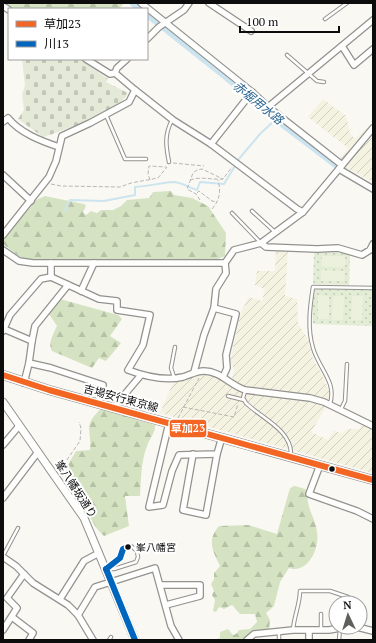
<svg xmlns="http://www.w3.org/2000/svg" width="376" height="643" viewBox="0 0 376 643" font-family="'PT Serif','Noto Sans JP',serif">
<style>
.farmland{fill:url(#farmland-furrows)}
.grass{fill:url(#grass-dots)}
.forest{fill:url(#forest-firs)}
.cemetery{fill:url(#cemetery-stones)}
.pitch{fill:#ecf1de}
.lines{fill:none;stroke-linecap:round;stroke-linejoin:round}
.stream{stroke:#cce4ef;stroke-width:2}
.canal{stroke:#cce4ef;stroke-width:7}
.service-casing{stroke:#939290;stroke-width:4.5}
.minor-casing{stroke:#939290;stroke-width:8}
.tertiary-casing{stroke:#939290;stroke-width:9}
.secondary-casing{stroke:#8a8986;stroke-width:10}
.path{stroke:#b7b7b6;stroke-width:1;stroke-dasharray:4 2;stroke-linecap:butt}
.service{stroke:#fefefd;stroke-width:2.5}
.minor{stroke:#fefefd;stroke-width:5.5}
.tertiary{stroke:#fefefd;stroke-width:7}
.secondary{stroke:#f3f2ea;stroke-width:8}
.bus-1-casing{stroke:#fff;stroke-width:9}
.bus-2-casing{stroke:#fff;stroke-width:9}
.bus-1{stroke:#f26522;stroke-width:6}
.bus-2{stroke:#0065bd;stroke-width:6}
.bus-dot{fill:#0c0c0c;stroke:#fff;stroke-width:1.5}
.labels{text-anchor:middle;stroke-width:4;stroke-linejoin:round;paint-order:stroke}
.bus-label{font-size:10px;fill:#0c0c0c;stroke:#fff;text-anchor:start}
.street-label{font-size:11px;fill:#0c0c0c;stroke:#fff}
.water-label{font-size:12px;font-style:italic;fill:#26628e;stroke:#fff}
.line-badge{stroke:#fff;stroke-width:1.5}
.badge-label{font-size:11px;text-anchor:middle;font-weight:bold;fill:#fff}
</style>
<defs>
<pattern id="farmland-furrows" width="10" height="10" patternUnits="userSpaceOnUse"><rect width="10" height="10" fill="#f4f2e0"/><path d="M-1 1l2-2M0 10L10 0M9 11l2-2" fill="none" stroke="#d0cebf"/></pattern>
<pattern id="grass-dots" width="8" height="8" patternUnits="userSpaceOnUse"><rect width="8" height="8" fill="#e3ecd4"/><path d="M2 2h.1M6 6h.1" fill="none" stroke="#c2c9b5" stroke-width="1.8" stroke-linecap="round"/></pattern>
<pattern id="forest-firs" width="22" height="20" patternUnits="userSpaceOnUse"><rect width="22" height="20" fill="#d5e3c3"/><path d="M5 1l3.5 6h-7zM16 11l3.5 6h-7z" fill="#b6c2a6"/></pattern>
<pattern id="cemetery-stones" width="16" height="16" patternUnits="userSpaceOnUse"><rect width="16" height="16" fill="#e5e9d8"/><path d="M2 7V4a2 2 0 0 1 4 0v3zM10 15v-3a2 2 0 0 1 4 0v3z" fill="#c3c7b8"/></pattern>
</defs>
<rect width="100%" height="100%" fill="#faf8f2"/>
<g class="farmland">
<polygon points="323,99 346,116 350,133 355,139 371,124 373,126 373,182 349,169 339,161 348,148 308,117"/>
<polygon points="276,250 288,250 285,296 297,299 298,324 308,339 313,359 322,375 330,394 326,407 311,432 328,440 334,430 342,434 347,429 359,429 362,424 373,428 373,473 160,413 173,383 197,374 232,379 234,370 230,361 241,312 249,297 262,301 265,289 255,285 257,271 275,271"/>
</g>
<g class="grass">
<polygon points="314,252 350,253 349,285 313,284"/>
<polygon points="315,289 373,290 373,326 313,324 312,304"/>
</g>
<g class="forest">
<polygon points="3,3 124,3 119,9 15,9"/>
<polygon points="171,191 174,195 192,198 208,206 226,233 225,256 218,259 46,260 23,259 3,244 3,239 36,200 45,196 84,204 86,206 83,212 86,215 91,211 97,213 101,210 113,210 121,206 127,200 149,198 153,192"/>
<path d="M60,299L118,315L122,319L110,336L121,343L106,361L99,358L92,368L52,351C47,343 54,333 57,326L49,314Z"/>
<path d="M101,409L155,425C156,432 149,439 147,446C141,462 141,479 140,496H125L129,526L104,536C93,527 91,516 84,505C77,493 68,486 63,473L76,451L90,450C92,429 82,426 101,409Z"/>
<path d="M295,486L305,489L308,492C305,506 316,519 317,532C320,548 308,574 289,568L280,582L274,606L266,613L270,620L269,630L245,640H214L220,638V632L228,629L233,635L236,634L239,630L250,629L257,622L255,614H240L232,605L224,609L219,607L216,612L213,611L215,600L212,595L214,591L211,584L214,579V573L220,566C212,550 207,540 219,526L248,525L277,534L290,488Z"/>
</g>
<path class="cemetery" d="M22,59H80L108,79L106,82L128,93C120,111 62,131 43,137L18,119L24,110L22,94L25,86Z"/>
<g class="pitch">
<polygon points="322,256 345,256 345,267 321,267"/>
<polygon points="321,270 345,271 344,281 321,281"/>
<polygon points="318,295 329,296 329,319 318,319"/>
<polygon points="333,296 344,296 343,320 332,320"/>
<polygon points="352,296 363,296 362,320 351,320"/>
</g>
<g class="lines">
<g class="stream">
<polyline points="238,160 260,134 276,119"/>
<path d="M65,211L70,200L104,201L135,195V187C148,186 161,183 173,182C182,182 189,188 197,190L200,182L224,184L235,166"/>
</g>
<g class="canal">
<polyline points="133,3 140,9"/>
<polyline points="147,14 225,76 285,126 344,171"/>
</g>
<defs>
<g id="service">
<polyline points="325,19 347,3"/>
<polyline points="287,55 317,81 324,82"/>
<polyline points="106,115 125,159 146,159"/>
<path d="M169,162C166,147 164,135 172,120"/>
<polyline points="252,211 275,232"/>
<polyline points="232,213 261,243"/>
<polyline points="174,377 171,368 175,347"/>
<path d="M245,391L243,398L246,403C261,418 292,430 291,455"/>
<polyline points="228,396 244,400"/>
<path d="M330,404C337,382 319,369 313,348C307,328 310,306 313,287L373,288"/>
<polyline points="341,409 345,401 347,364"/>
<polygon points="131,546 137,551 138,557 136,562 114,569 106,569 120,558 123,549"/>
<polyline points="3,556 18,528"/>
<polyline points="361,627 364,608"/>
<polyline points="321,629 321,614"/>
<path d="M293,630C294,616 300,604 300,591H330L348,597"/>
<polyline points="279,632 279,640"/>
<polyline points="109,640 111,637"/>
<polyline points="339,640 340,629"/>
</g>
<g id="minor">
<polyline points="141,3 252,92 268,107 342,165"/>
<polyline points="209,3 251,31"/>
<polyline points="3,6 9,10"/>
<polyline points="147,39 159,27 184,10 189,3"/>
<polyline points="342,46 354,65 373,49"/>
<polyline points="86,59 110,74 115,73"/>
<polyline points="127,59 117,68 115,73 135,90"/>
<polyline points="268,107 373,20"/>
<path d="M3,122L8,118C20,133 41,141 59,147"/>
<polyline points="211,144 252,92"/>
<polyline points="339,169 373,189"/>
<polyline points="3,175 31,201"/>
<polyline points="3,235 49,177 56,161 62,136 90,123 129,102 135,90 173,120 211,144 297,209 303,212"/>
<polyline points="261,243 266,247 317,249 338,248 362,255 370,250 373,244"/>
<polyline points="3,250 19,261 33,263 225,263 234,250 261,243 303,212 373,128"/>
<path d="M51,277L99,299L117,301V310L150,315L143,345L128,370C144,376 166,381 183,377C190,375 196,371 204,371C220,371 230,385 245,390L310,398L324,402L373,426"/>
<polyline points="81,291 94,263"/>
<polyline points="214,308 236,314 226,355 227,368 223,377"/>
<polyline points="4,329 32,341 29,363 24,383"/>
<polyline points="3,331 10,315 41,279 51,277 51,263"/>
<polyline points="32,341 35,326 68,285"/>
<polyline points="29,363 51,368 103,385 98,403"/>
<polyline points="194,372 204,335 214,308 216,289 226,273 225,263"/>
<polyline points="114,407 141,375"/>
<polyline points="169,423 149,507 163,505 172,471 179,455 217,454 222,437"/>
<polyline points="3,445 19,426"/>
<polyline points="193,454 183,510 206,515 217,454"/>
<polyline points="320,465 309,494 357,511 373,519"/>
<polyline points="3,498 38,452"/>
<polyline points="3,557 16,566 33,583 68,605 78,615 93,640"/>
<polyline points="160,585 200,585 200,596 166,605"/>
<polyline points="60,599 84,561 99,553"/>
<polyline points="78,615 95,587 155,568 171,626 179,640"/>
<polyline points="12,617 33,633 29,640"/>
<polyline points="357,627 373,631"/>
<polyline points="3,630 17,608 7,598 24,574"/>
<polyline points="309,631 309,640"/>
<polyline points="247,640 254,634 293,630 329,630 346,627"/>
</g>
<polyline id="tertiary" points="3,402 84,518 135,640"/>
<polyline id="secondary" points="3,375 49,390 373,480"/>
</defs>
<use href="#service" class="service-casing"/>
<use href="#minor" class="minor-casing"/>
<use href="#tertiary" class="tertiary-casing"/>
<use href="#secondary" class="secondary-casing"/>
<g class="path">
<polyline points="173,163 204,166"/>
<polyline points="150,180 148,174 149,166 166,167"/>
<path d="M190,180C200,176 212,180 223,179L232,167"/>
<polyline points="51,184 61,186 120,187 131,183 158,178 167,167"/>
<polyline points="197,193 199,191 212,201 217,202"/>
<polyline points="200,200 196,194 187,189 193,173 197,170 202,169 223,179"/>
<path d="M212,209C220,200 221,191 218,180"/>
<polyline points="183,407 234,417 238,404"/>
<polyline points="178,418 199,378"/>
<polyline points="60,470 80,441 81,428 79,422"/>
</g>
<use href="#service" class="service"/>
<use href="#minor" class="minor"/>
<use href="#tertiary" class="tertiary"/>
<use href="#secondary" class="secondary"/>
<defs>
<polyline id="bus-1" points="3,375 49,390 373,480"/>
<g id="bus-2">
<polyline points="106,569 135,640"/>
<polyline points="106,569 120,558 123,549 128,547"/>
</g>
</defs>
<use href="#bus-1" class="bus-1-casing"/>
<use href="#bus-2" class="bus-2-casing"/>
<use href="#bus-1" class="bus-1"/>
<use href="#bus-2" class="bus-2"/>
</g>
<g class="bus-dot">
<circle cx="332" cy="469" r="3.5"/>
<circle cx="128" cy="547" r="3.5"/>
</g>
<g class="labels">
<g class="bus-label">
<text x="136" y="551">峯八幡宮</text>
</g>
<g class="street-label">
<text transform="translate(121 398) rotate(15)" y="4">吉場安行東京線</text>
<text transform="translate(76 489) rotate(57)" y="4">峯八幡坂通り</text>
</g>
<g class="water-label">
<text transform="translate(258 103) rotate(39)" y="4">赤堀用水路</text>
</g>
</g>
<rect class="line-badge" x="169" y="419" width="38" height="19" rx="4" fill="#f26522"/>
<g class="badge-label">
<text x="188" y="432">草加23</text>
</g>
<rect width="376" height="643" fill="none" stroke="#0c0c0c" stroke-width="8"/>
<rect x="8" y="8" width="140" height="52" fill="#ffffff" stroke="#9e9e9e"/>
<rect x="16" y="21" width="20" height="6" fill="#f26522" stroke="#9e9e9e"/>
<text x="44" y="28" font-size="12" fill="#0c0c0c">草加23</text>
<rect x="16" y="41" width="20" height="6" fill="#0065bd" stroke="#9e9e9e"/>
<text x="44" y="48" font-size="12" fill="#0c0c0c">川13</text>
<g transform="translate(348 615) rotate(356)"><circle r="19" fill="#ffffff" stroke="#9e9e9e"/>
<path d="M0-3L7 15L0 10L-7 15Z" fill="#5f5f5c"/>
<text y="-6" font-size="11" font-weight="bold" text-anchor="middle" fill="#0c0c0c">N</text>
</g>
<path d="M240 26v6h99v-6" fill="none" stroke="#0c0c0c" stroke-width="2"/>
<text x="246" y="26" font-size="12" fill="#0c0c0c" stroke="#ffffff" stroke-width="3" paint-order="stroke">100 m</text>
</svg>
